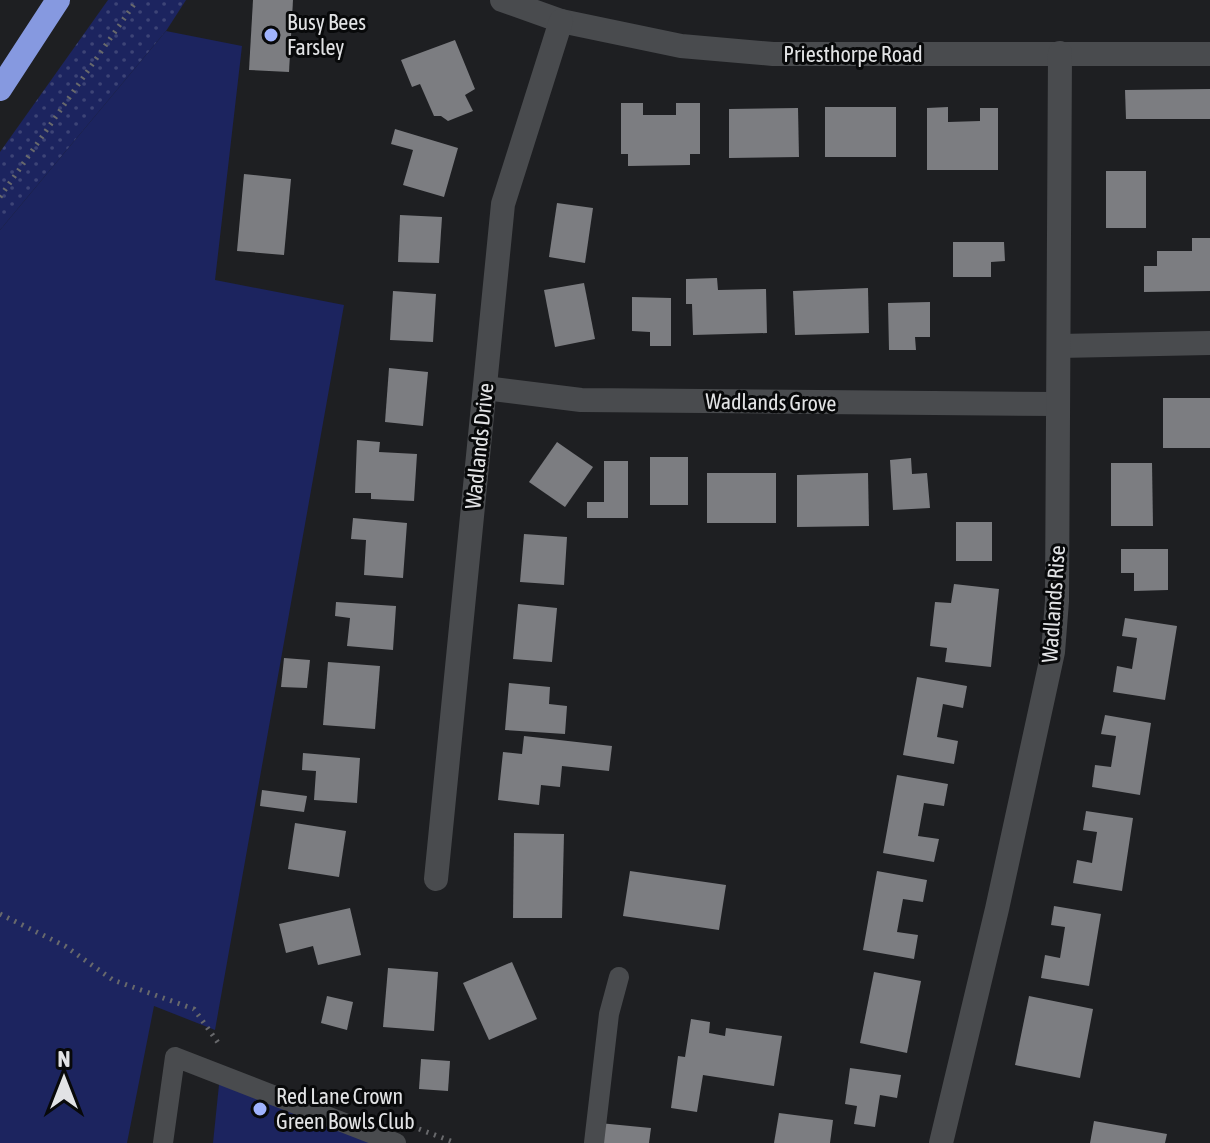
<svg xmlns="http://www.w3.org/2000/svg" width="1210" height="1143" viewBox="0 0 1210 1143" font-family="'Asap Condensed',sans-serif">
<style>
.grass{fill:url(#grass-dots)}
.park{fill:#1c245f}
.building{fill:#7c7d81}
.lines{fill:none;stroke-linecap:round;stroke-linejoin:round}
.path{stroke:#68696c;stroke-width:5;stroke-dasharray:2 6;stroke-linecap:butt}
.lane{stroke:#494b4e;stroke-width:20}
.street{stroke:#494b4e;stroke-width:24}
.highway{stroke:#8699e0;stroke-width:24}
.poi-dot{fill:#a0b3fd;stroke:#08090a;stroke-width:3}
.labels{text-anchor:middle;stroke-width:6;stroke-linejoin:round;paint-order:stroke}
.poi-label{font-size:22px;fill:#e2e3e5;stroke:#08090a;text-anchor:start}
.street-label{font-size:22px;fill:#e2e3e5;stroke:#08090a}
</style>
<defs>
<pattern id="grass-dots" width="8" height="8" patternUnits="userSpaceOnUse" patternTransform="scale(2)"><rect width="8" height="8" fill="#1c245f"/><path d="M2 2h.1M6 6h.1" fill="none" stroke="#3d4476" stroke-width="1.8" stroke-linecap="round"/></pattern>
</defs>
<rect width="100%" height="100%" fill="#1e1f22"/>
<polygon class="grass" points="108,0 186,0 166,31 0,230 0,152"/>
<g class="park">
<polygon points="166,31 242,46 215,280 344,305 215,1030 154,1006 127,1143 0,1143 0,230"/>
<polygon points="220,1075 389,1143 213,1143"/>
</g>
<g class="building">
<polygon points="253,0 293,0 289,72 249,70"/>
<polygon points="455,40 475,89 465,95 473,111 448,121 441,116 434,116 420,84 412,87 401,60"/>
<polygon points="1210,89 1210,119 1126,119 1125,90"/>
<polygon points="621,103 643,103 643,115 676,115 676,103 700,103 700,154 690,154 690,165 628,166 628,154 621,154"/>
<rect x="825" y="107" width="71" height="50"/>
<polygon points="948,107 948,122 980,121 980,108 998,108 998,170 927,170 927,108"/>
<polygon points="798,108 799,157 729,158 729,109"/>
<polygon points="395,129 458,148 444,197 403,185 413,150 391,144"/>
<rect x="1106" y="171" width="40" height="57"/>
<polygon points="244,174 291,179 284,255 237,251"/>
<polygon points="557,203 593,208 585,263 549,257"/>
<polygon points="400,215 442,217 439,263 398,262"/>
<polygon points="1192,238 1210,238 1210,291 1144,292 1144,266 1157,266 1157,251 1192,251"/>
<polygon points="953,242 1004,242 1005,261 991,262 991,277 953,277"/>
<polygon points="717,278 718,290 766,289 767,333 693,335 692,304 686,304 686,279"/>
<polygon points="584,283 595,339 555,347 544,290"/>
<polygon points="868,288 869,333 795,335 793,291"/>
<polygon points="393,291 436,294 433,342 390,340"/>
<polygon points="632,297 671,298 671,346 650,346 650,332 632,331"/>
<polygon points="930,302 930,337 915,337 916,350 889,350 888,303"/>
<polygon points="389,368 428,372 423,426 385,422"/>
<rect x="1163" y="398" width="47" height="50"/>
<polygon points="357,440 380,442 379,452 417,454 414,501 371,499 371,493 355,493"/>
<polygon points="557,442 593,467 565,507 529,482"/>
<rect x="650" y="457" width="38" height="48"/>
<polygon points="911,458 912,474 927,473 930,508 893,510 890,460"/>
<polygon points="604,461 628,461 628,518 587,518 587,502 604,502"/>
<polygon points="1111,463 1152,463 1153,526 1111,526"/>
<rect x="707" y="473" width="69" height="50"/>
<polygon points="868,473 869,526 797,527 797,475"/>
<polygon points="353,518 407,523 403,578 364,575 366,540 351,539"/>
<rect x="956" y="522" width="36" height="39"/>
<polygon points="524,534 567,537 564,585 520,582"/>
<polygon points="1121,549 1168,549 1168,590 1134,591 1134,573 1121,573"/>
<polygon points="954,584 999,589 991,667 945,662 947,648 930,646 935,602 951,603"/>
<polygon points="336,602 396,606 393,650 347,646 350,618 335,616"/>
<polygon points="518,604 557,608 552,662 513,659"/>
<polygon points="1125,618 1177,626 1165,700 1113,692 1117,666 1132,669 1137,638 1122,636"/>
<polygon points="284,658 310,660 307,688 281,687"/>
<polygon points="328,662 380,666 375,729 323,725"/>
<polygon points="917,677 967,686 963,708 943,704 937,737 958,741 954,764 903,755"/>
<polygon points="509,683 550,687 549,704 567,706 565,734 505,730"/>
<polygon points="1105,715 1151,723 1140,795 1092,787 1095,765 1111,767 1116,736 1101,734"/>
<polygon points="524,736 612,746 609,771 562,766 560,787 541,785 539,805 498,800 503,752 522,754"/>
<polygon points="303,753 360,758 357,803 314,800 316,771 302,770"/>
<polygon points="897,775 948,784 944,806 924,803 918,836 939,839 934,862 883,853"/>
<polygon points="262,790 307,796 304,812 260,806"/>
<polygon points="1086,811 1133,818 1122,891 1073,883 1077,860 1092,863 1097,832 1083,830"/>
<polygon points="295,823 346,831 339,877 288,869"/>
<polygon points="514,833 564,834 562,918 513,918"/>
<polygon points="630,871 726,885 719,930 623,916"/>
<polygon points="877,871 927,880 923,902 903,899 897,932 918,935 914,959 863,950"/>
<polygon points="1054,906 1101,914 1089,986 1041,978 1045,955 1060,958 1065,927 1051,925"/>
<polygon points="350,908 361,955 318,965 313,946 286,953 279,924"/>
<polygon points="512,962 537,1019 489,1040 463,983"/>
<polygon points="388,968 438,972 434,1031 383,1027"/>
<polygon points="874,972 921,981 907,1053 860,1043"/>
<polygon points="327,996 353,1002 347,1030 321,1023"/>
<polygon points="1029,996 1093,1009 1080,1078 1015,1065"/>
<polygon points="691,1019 710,1022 709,1033 725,1036 726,1028 782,1036 774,1086 703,1075 697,1112 671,1108 678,1056 685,1057"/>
<polygon points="421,1059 450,1061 448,1091 419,1089"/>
<polygon points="850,1068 901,1075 897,1098 880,1095 875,1127 854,1124 857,1106 845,1104"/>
<polygon points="779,1113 833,1120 830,1143 774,1143"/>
<polygon points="1094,1121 1167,1134 1165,1143 1090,1143"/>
<polygon points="599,1123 651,1128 649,1143 597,1143"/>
</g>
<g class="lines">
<g class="path">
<polyline points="0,197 137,0"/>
<polyline points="0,914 65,946 113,980 194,1009 219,1044"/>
<polyline points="419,1129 456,1143"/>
</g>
<g class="lane">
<polyline points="163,1143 175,1057 396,1143"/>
<polyline points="594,1143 609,1014 619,977"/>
</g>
<g class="street">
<polyline points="502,0 561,21 681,46 773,54 1210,54"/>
<polyline points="1059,346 1210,343"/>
<polyline points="485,388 581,400 1057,404"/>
<polyline points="436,879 503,204 561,21"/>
<polyline points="941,1143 997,909 1053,652 1057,601 1060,53"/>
</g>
<polyline class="highway" points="0,89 58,0"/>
</g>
<g class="poi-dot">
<circle cx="271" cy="35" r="8"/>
<circle cx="260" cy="1109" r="8"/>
</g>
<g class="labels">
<g class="poi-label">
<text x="287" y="30">Busy Bees<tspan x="287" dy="25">Farsley</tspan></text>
<text x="276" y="1104">Red Lane Crown<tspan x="276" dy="25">Green Bowls Club</tspan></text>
</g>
<g class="street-label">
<text x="853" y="62">Priesthorpe Road</text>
<text transform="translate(771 402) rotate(1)" y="8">Wadlands Grove</text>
<text transform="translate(479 446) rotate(-84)" y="8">Wadlands Drive</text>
<text transform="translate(1053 604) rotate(-86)" y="8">Wadlands Rise</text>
</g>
</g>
<g transform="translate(64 1079)" stroke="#08090a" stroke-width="6" paint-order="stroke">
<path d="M0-6L14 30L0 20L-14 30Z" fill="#e2e3e5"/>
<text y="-12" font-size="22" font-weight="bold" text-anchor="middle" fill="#e2e3e5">N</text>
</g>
</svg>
